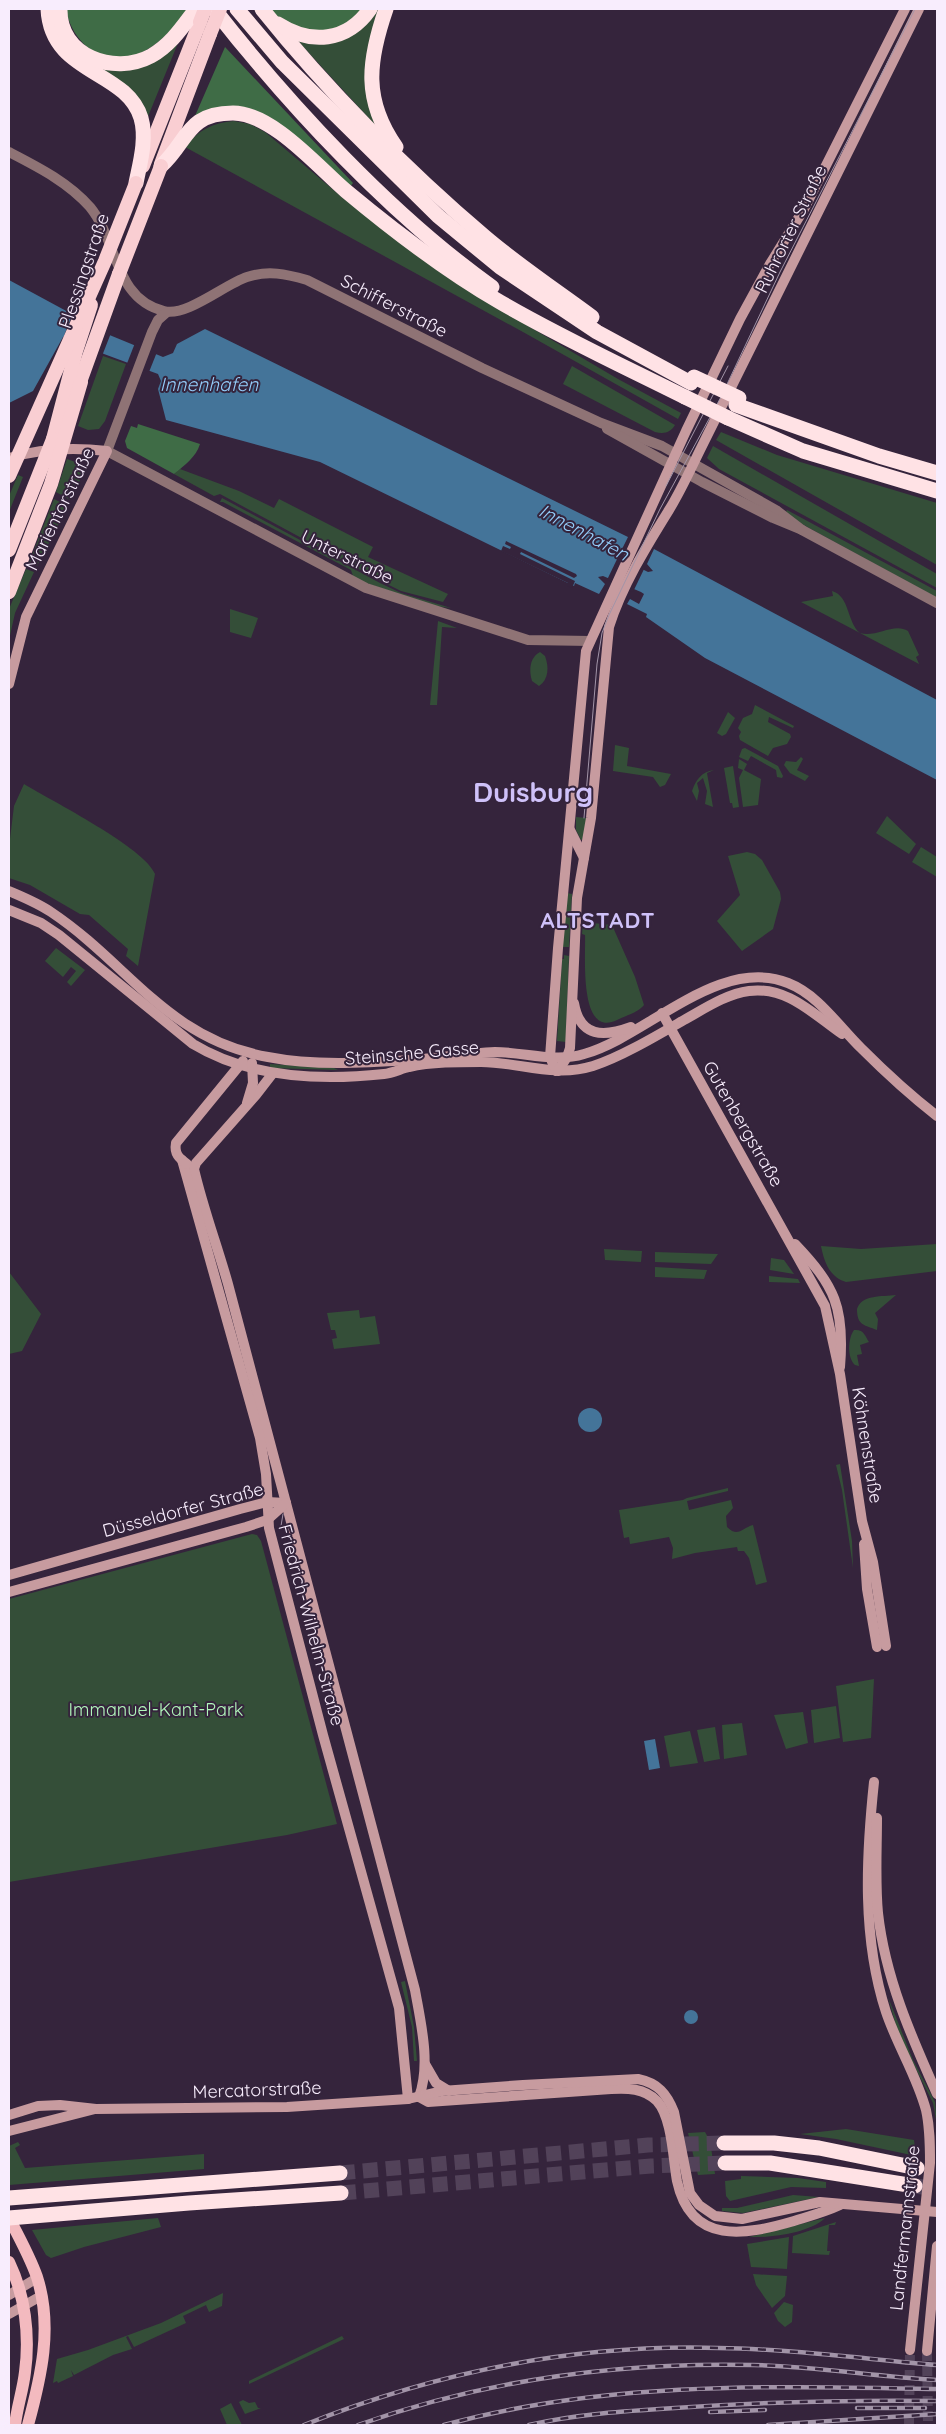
<svg xmlns="http://www.w3.org/2000/svg" width="946" height="2434" viewBox="0 0 946 2434" font-family="Quicksand,sans-serif">
<style>
.green{fill:#344e38}
.forest{fill:#3f6c46}
.water{fill:#447499}
.pier{fill:#35243c}
.lines{fill:none;stroke-linecap:round;stroke-linejoin:round}
.secondary-tunnel{stroke:#524259;stroke-width:10;stroke-dasharray:10 5;stroke-linecap:butt}
.motorway-tunnel{stroke:#524259;stroke-width:15;stroke-dasharray:15 8;stroke-linecap:butt}
.tertiary{stroke:#8f7375;stroke-width:10}
.secondary{stroke:#c79b9f;stroke-width:10}
.primary{stroke:#f3babf;stroke-width:12}
.trunk{stroke:#f9ced2;stroke-width:14}
.motorway{stroke:#ffe2e5;stroke-width:15}
.tram{stroke:#a294a8;stroke-width:1}
.rail-casing{stroke:#a294a8;stroke-width:4.5}
.rail{stroke:#35243c;stroke-width:2.5;stroke-dasharray:8;stroke-linecap:butt}
.trunk-bridge{stroke:#f9ced2;stroke-width:14}
.motorway-bridge{stroke:#ffe2e5;stroke-width:15}
.labels{text-anchor:middle;stroke-width:4;stroke-linejoin:round;paint-order:stroke}
.street-label{font-size:18px;fill:#f8edfd;stroke:#35243c}
.park-label{font-size:18px;fill:#b1f7bb;stroke:#35243c}
.water-label{font-size:19px;font-style:italic;fill:#94cdfa;stroke:#35243c}
.district-label{font-size:22px;font-weight:bold;letter-spacing:1px;fill:#cfc1f9;stroke:#35243c}
.town-label{font-size:28px;font-weight:bold;fill:#cfc1f9;stroke:#35243c}
</style>
<rect width="100%" height="100%" fill="#35243c"/>
<g class="green">
<polygon points="375,9 381,9 377,127 297,40"/>
<polygon points="178,43 147,119 96,65"/>
<path d="M234,121L250,124L265,132L343,198L528,326L618,379L681,413L678,419L523,332L185,147C199,130 212,123 234,121Z"/>
<polygon points="103,356 126,364 105,421 99,429 88,430 78,426"/>
<path d="M572,366L675,425C670,433 664,434 655,432L563,384Z"/>
<polygon points="721,432 777,455 937,503 937,565 716,440"/>
<polygon points="713,446 937,574 937,588 719,469 707,458"/>
<polygon points="67,459 81,464 83,468 78,487 70,500 56,492"/>
<polygon points="180,469 239,491 274,508 279,499 373,547 368,557 448,594 443,602 401,591 381,581 220,494 214,496 174,474"/>
<polygon points="18,475 23,477 9,512 9,496"/>
<polygon points="222,498 380,583 401,593 451,608 435,606 354,579 351,570 223,502 220,502"/>
<polygon points="54,499 68,506 37,566 29,563"/>
<polygon points="787,510 937,591 937,598 800,523 786,512"/>
<polygon points="26,569 34,572 15,613 9,640 9,609"/>
<path d="M832,591C850,596 847,623 860,633C876,638 894,622 908,631L919,655L916,657L919,664L801,602L833,596Z"/>
<polygon points="230,609 258,618 251,638 230,632"/>
<polygon points="438,621 457,628 442,627 437,705 430,705"/>
<path d="M540,652L545,656C549,667 549,679 539,686L532,681C529,671 529,658 540,652Z"/>
<polygon points="755,705 794,726 793,728 769,717 768,722 790,734 791,737 787,744 773,748 768,756 740,740 739,736 741,732 738,728 743,718 752,714"/>
<polygon points="728,712 735,718 726,734 722,736 717,733"/>
<polygon points="615,745 629,748 627,766 671,774 665,785 660,787 653,777 613,771"/>
<polygon points="745,748 778,766 783,776 782,778 777,777 776,770 751,756 748,761 739,757 742,749"/>
<polygon points="801,757 803,759 797,770 809,776 805,781 790,773 784,765 786,761 796,762"/>
<polygon points="739,759 747,764 744,770 761,779 758,805 743,807 739,778 743,770 738,768"/>
<polygon points="733,766 739,807 733,808 732,803 730,803 724,768"/>
<path d="M714,770L707,773L713,807L705,804L707,791L703,778L697,783L699,791L697,801L692,791C696,780 701,772 714,770Z"/>
<path d="M24,784C52,801 145,848 155,874L138,966L126,956L128,949L89,915L80,914L30,885L9,878V847L14,806Z"/>
<polygon points="887,816 916,844 909,854 876,833"/>
<polygon points="576,817 587,818 584,839 581,840 576,830"/>
<polygon points="921,847 937,857 937,877 912,862"/>
<polygon points="747,852 755,854 762,860 780,892 781,899 773,929 742,951 717,921 740,895 728,856"/>
<polygon points="567,893 572,894 569,947 562,947"/>
<path d="M583,922L612,925L635,977L644,1005C639,1012 625,1016 617,1020C578,1039 586,954 585,935L582,934Z"/>
<polygon points="56,948 85,970 71,986 67,982 76,971 71,967 63,977 45,961"/>
<polygon points="564,955 569,956 566,1042 557,1041 562,959 564,959"/>
<polygon points="270,1064 334,1068 338,1070 270,1068"/>
<path d="M937,1244V1271L846,1282C829,1277 824,1261 821,1246L861,1249Z"/>
<polygon points="604,1249 642,1251 641,1262 605,1260"/>
<polygon points="655,1252 718,1254 711,1264 655,1262"/>
<polygon points="771,1258 784,1260 794,1274 770,1270"/>
<polygon points="655,1267 707,1270 704,1279 655,1277"/>
<polygon points="9,1272 41,1314 22,1351 9,1354"/>
<polygon points="769,1276 798,1279 800,1283 769,1282"/>
<path d="M896,1295L875,1313L878,1319L877,1330C865,1325 857,1326 857,1309C862,1294 882,1297 896,1295Z"/>
<polygon points="359,1310 360,1318 375,1316 380,1344 334,1349 332,1339 337,1338 335,1330 331,1330 327,1313"/>
<path d="M854,1330C864,1329 865,1336 869,1342L860,1345L862,1354L857,1355L859,1366L855,1365C847,1358 848,1338 854,1330Z"/>
<polygon points="840,1464 852,1541 853,1568 842,1490 836,1465"/>
<path d="M728,1488V1491L687,1501L689,1510L731,1500L733,1508L726,1516L727,1527C738,1538 742,1528 753,1525L767,1582L756,1585L749,1558L744,1551H738L737,1547L695,1553L672,1559L673,1548L669,1537L630,1544L629,1537L624,1538L619,1510L683,1500L687,1498Z"/>
<polygon points="252,1534 257,1535 261,1541 337,1824 287,1835 9,1882 9,1599"/>
<polygon points="874,1679 871,1738 843,1742 836,1686"/>
<polygon points="836,1706 840,1738 814,1743 811,1710"/>
<polygon points="803,1712 808,1743 786,1749 774,1715"/>
<polygon points="742,1723 747,1755 724,1759 722,1725"/>
<polygon points="715,1727 720,1759 704,1762 697,1730"/>
<polygon points="690,1731 698,1763 670,1767 664,1736"/>
<polygon points="405,1981 414,2027 417,2061 414,2061 412,2027 401,1982"/>
<polygon points="888,1997 913,2060 935,2102 937,2125 933,2103 898,2033"/>
<polygon points="846,2129 914,2140 916,2156 836,2139 800,2134"/>
<polygon points="705,2132 710,2141 715,2174 698,2175 688,2133"/>
<polygon points="18,2142 20,2145 15,2148 25,2168 204,2154 204,2169 9,2185 9,2146"/>
<polygon points="741,2176 798,2178 826,2182 826,2188 791,2187 730,2201 726,2196 725,2181 741,2179"/>
<polygon points="793,2195 819,2197 743,2213 722,2211 722,2208 737,2208"/>
<polygon points="158,2218 161,2227 84,2247 51,2258 46,2255 32,2230"/>
<path d="M825,2218C810,2233 770,2238 749,2237Z"/>
<polygon points="836,2222 835,2225 829,2225 827,2251 830,2251 829,2255 792,2253 793,2236"/>
<polygon points="789,2237 787,2269 751,2267 747,2244"/>
<polygon points="753,2274 787,2276 785,2296 772,2308 756,2285"/>
<polygon points="223,2293 222,2306 209,2312 206,2305 183,2316 186,2323 134,2347 128,2336 126,2337 132,2349 113,2355 74,2375 71,2370 73,2376 58,2383 57,2381 53,2383 57,2359 88,2350 161,2323"/>
<polygon points="784,2302 793,2305 792,2322 785,2327 778,2321 774,2313"/>
<polygon points="342,2336 344,2339 249,2384 249,2381"/>
<polygon points="243,2400 249,2403 255,2402 258,2408 261,2408 245,2414 239,2402"/>
<polygon points="231,2403 242,2425 227,2425 220,2409"/>
</g>
<g class="forest">
<path d="M66,9H187C174,28 159,46 136,55C102,69 71,41 66,9Z"/>
<polygon points="268,9 363,9 347,24 319,33 289,27"/>
<polygon points="225,47 353,183 350,187 272,121 195,116"/>
<path d="M138,424L200,444C196,457 185,465 174,474L127,448L125,441L131,426L137,428Z"/>
</g>
<g class="water">
<polygon points="9,280 70,313 73,320 163,357 173,353 177,344 205,329 628,537 621,551 612,550 614,555 648,572 653,571 647,564 654,549 937,700 937,780 705,658 646,617 647,614 627,604 630,599 639,604 644,594 641,592 603,576 598,577 605,584 599,594 575,583 574,586 320,462 166,420 158,389 161,381 158,374 104,354 67,336 63,337 33,391 9,403"/>
<circle cx="590" cy="1420" r="12"/>
<polygon points="655,1739 660,1768 649,1770 644,1741"/>
<circle cx="691" cy="2017" r="7"/>
</g>
<g class="pier">
<polygon points="73,313 75,318 111,333 102,356 66,339 56,356"/>
<polygon points="135,343 157,352 149,372 126,366"/>
<polygon points="506,541 576,574 577,576 574,578 521,552 520,554 575,581 572,588 567,586 568,583 501,551 503,546 510,549 511,547 505,544"/>
<polygon points="619,555 645,567 633,592 607,580"/>
</g>
<g class="lines">
<g class="secondary-tunnel">
<polyline points="927,2351 928,2425"/>
<polyline points="909,2425 910,2350"/>
</g>
<g class="motorway-tunnel">
<polyline points="340,2173 648,2145 724,2143"/>
<polyline points="915,2186 937,2189"/>
<polyline points="341,2193 651,2166 725,2163"/>
</g>
<g class="tertiary">
<path d="M9,152C38,167 68,182 90,207C118,241 114,299 164,311C187,317 225,284 247,277C268,270 286,274 307,280L482,368L601,423L662,446L776,510L802,530"/>
<polyline points="167,312 158,320 152,332 107,451 366,588 528,640 590,641"/>
<polyline points="607,429 702,482 773,518 802,530 937,603"/>
</g>
<g class="secondary">
<path d="M9,458C42,448 73,447 107,451L26,617L9,684"/>
<polyline points="570,830 584,858"/>
<path d="M9,891C23,897 38,903 51,912C129,964 167,1039 268,1057C313,1066 364,1063 410,1060C438,1058 467,1053 495,1052C524,1052 555,1063 584,1054C646,1037 719,955 788,983C819,995 839,1027 862,1049C886,1073 910,1095 937,1116"/>
<path d="M9,910L41,923L59,935L193,1044C249,1078 320,1081 384,1074C392,1073 401,1069 409,1067C432,1062 458,1062 481,1062C519,1062 554,1078 593,1066C621,1057 658,1035 684,1020C704,1009 726,994 749,991C787,986 813,1014 842,1034"/>
<path d="M574,1003C580,1038 604,1037 631,1027"/>
<polyline points="662,1013 825,1306 840,1374 862,1521 873,1562 886,1646"/>
<polyline points="556,1071 550,1057 558,948 586,651 686,431 740,319 770,264 804,209 905,9"/>
<path d="M558,1071L567,1057L570,1048L577,898L591,818L609,627C622,586 646,547 669,510C682,489 692,466 703,444L919,9"/>
<path d="M273,1073L256,1095L196,1163L194,1169C203,1208 217,1245 228,1284L415,1990C421,2024 431,2064 419,2097"/>
<polyline points="247,1103 253,1083 252,1063"/>
<polyline points="182,1160 260,1438 266,1474 269,1528 323,1735 399,2008 408,2099"/>
<path d="M187,1164C179,1158 174,1154 176,1143L243,1061"/>
<path d="M795,1244C835,1286 845,1308 840,1367"/>
<polyline points="864,1544 867,1589 877,1647"/>
<polyline points="9,1575 240,1509 267,1502 286,1503"/>
<polyline points="9,1592 246,1527 267,1520 286,1503"/>
<path d="M874,1782C866,1858 862,1938 886,2012C897,2045 917,2076 926,2110C930,2128 930,2145 930,2163L910,2350"/>
<path d="M877,1818C877,1849 875,1882 878,1913C885,1977 911,2036 937,2094"/>
<polyline points="425,2064 436,2083 449,2091"/>
<path d="M419,2097L428,2102L611,2089C627,2088 644,2088 657,2101C672,2117 673,2159 677,2181C691,2246 746,2235 794,2221C810,2216 825,2212 840,2205"/>
<path d="M9,2115L38,2106L60,2105L96,2109L287,2107L408,2099L442,2091L523,2085L638,2079C658,2083 667,2094 674,2112L690,2193L699,2205L715,2216L742,2219L820,2202L937,2212"/>
<polyline points="9,2131 95,2109"/>
<polyline points="9,2295 37,2278"/>
<polyline points="9,2314 41,2296"/>
<polyline points="927,2351 937,2246"/>
</g>
<g class="primary">
<path d="M9,2218C19,2237 30,2257 37,2277C53,2327 41,2377 28,2425"/>
<path d="M9,2262C25,2295 30,2335 25,2372C23,2390 17,2407 15,2425"/>
</g>
<g class="trunk">
<polyline points="161,164 210,34"/>
<polyline points="143,166 200,22"/>
<polyline points="76,393 119,274"/>
<polyline points="53,439 76,351 91,305"/>
</g>
<g class="motorway">
<path d="M48,9C51,75 126,69 141,118C147,139 140,163 136,183"/>
<path d="M60,9C59,56 114,76 151,56C171,45 183,26 196,9"/>
<path d="M214,9C290,106 391,215 492,287"/>
<polyline points="237,9 282,62 438,216 500,267 597,332 691,383"/>
<path d="M262,9C326,89 407,171 485,237C519,266 557,291 592,317"/>
<path d="M386,9C368,61 363,100 396,147"/>
<path d="M278,24C311,45 347,42 370,9"/>
<path d="M161,166C188,142 186,113 233,113C272,113 318,167 346,191C394,231 446,271 500,302C560,337 623,366 685,397"/>
<polyline points="736,405 879,456 937,473"/>
<polyline points="728,418 803,451 937,491"/>
<polyline points="724,2143 774,2143 819,2148 917,2168"/>
<polyline points="725,2163 770,2163 915,2186"/>
<polyline points="9,2198 340,2173"/>
<polyline points="9,2218 189,2203 341,2193"/>
</g>
<g class="tram">
<polyline points="666,486 728,366"/>
<polyline points="584,818 597,664 602,633 609,615 660,509 721,397 780,272 915,9"/>
<polyline points="281,1526 283,1514"/>
</g>
<defs>
<g id="rail">
<polyline points="857,2408 925,2408"/>
<polyline points="710,2412 765,2410"/>
<path d="M304,2425C436,2372 575,2344 718,2348C791,2349 865,2359 937,2365"/>
<path d="M358,2425C484,2380 619,2362 753,2365C814,2366 876,2377 937,2380"/>
<path d="M444,2425C605,2381 772,2386 937,2389"/>
<path d="M529,2425C577,2414 626,2411 675,2408C763,2402 850,2400 937,2401"/>
<polyline points="768,2425 937,2414"/>
</g>
</defs>
<use href="#rail" class="rail-casing"/>
<use href="#rail" class="rail"/>
<g class="trunk-bridge">
<polyline points="200,22 205,9"/>
<polyline points="210,34 220,9"/>
<polyline points="119,274 161,166"/>
<polyline points="9,476 105,261 136,183"/>
<polyline points="9,550 53,439"/>
<polyline points="9,592 51,484 81,382"/>
</g>
<g class="motorway-bridge">
<polyline points="694,377 739,398"/>
<polyline points="685,397 728,418"/>
</g>
</g>
<g class="labels">
<g class="street-label">
<text transform="translate(791 229) rotate(-64)" y="6">Ruhrorter Straße</text>
<text transform="translate(84 271) rotate(-71)" y="6">Plessingstraße</text>
<text transform="translate(394 306) rotate(27)" y="6">Schifferstraße</text>
<text transform="translate(60 509) rotate(-64)" y="6">Marientorstraße</text>
<text transform="translate(347 557) rotate(26)" y="6">Unterstraße</text>
<text transform="translate(412 1053) rotate(-5)" y="6">Steinsche Gasse</text>
<text transform="translate(743 1124) rotate(60)" y="6">Gutenbergstraße</text>
<text transform="translate(867 1445) rotate(81)" y="6">Köhnenstraße</text>
<text transform="translate(183 1510) rotate(-15)" y="6">Düsseldorfer Straße</text>
<text transform="translate(311 1625) rotate(75)" y="6">Friedrich-Wilhelm-Straße</text>
<text transform="translate(257 2090) rotate(-2)" y="6">Mercatorstraße</text>
<text transform="translate(905 2228) rotate(-84)" y="6">Landfermannstraße</text>
</g>
<g class="park-label">
<text x="156" y="1716">Immanuel-Kant-Park</text>
</g>
<g class="water-label">
<text x="209" y="391">Innenhafen</text>
<text transform="translate(584 532) rotate(28)" y="7">Innenhafen</text>
</g>
<g class="district-label">
<text x="598" y="928">ALTSTADT</text>
</g>
<g class="town-label">
<text x="533" y="802">Duisburg</text>
</g>
</g>
<rect width="946" height="2434" fill="none" stroke="#f8edfd" stroke-width="20"/>
</svg>
